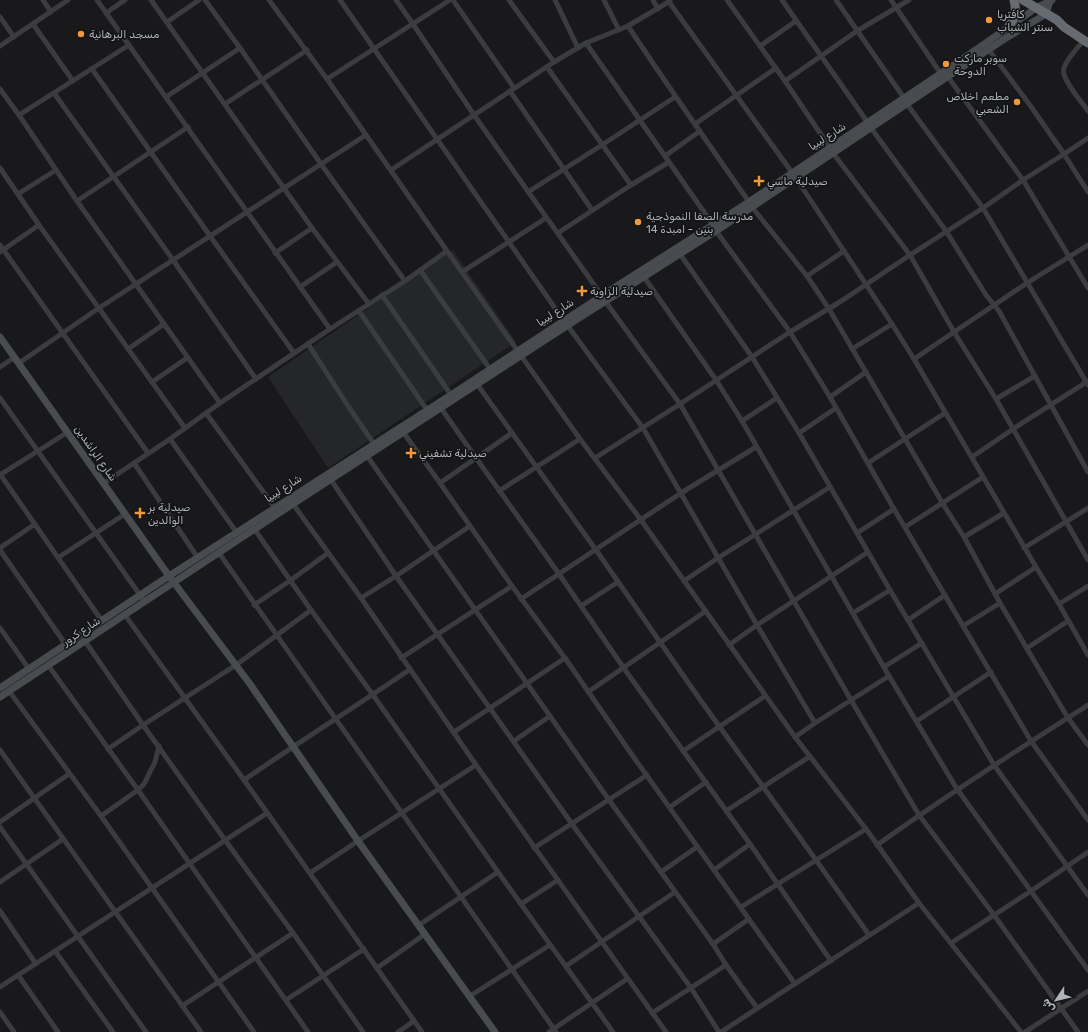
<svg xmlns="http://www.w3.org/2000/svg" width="1088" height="1032" viewBox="0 0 1088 1032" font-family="Rubik,Vazirmatn,sans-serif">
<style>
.built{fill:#252628}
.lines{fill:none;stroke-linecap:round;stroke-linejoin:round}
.street{stroke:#3a3c40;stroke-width:5}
.secondary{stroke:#484b50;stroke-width:7}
.highway{stroke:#666b71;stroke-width:9}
.poi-dot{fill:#f0983c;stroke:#141416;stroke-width:1.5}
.labels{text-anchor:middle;stroke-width:3.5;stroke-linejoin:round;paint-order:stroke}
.poi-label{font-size:11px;fill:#acb3bb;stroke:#141416;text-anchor:start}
.street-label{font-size:11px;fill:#acb3bb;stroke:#141416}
</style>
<rect width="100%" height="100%" fill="#19191b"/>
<polygon class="built" points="453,250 516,342 328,468 268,377"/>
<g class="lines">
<g class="street">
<polyline points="43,0 51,12"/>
<polyline points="97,0 330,329"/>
<polyline points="151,0 312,228 369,304"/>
<polyline points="205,0 240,48 321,164 405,281"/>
<polyline points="269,0 327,79 447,251 580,439 641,520 795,737 866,829 919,903 1021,1032"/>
<polyline points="340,0 564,321"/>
<polyline points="396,0 413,24 474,115 602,296"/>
<polyline points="453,0 514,88"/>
<polyline points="509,0 554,62"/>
<polyline points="555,0 578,48"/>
<polyline points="604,0 619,30"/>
<polyline points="653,0 658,9"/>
<polyline points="727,0 785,81 830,148"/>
<polyline points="782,0 868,123"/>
<polyline points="836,0 904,98"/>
<polyline points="891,0 941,74"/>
<polyline points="669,2 796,178 892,324 914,359 1036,567 1059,604 1088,655"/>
<polyline points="106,13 125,0"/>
<polyline points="0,17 14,37"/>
<polyline points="167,22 199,0"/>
<polyline points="33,24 73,81"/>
<path d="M628,26C667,85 708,143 749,202"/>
<path d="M1084,40C1078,47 1066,60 1064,68C1060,78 1082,102 1088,111"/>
<polyline points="586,43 713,225"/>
<polyline points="0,46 68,0"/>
<polyline points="760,46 796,21"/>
<polyline points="989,50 1032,108 1064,154 1088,192"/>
<polyline points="547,67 631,185"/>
<polyline points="92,69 210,236 294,353"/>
<polyline points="948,77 1023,180 1088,288"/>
<polyline points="327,79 450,0"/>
<polyline points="785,81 857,31 909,0"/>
<polyline points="0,89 19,115 77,201 220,403"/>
<polyline points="510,91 592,210"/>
<polyline points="54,93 173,260 256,379"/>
<polyline points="166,97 240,48"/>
<polyline points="225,104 307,50"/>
<polyline points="907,104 983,208 1088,385"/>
<polyline points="19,115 129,45"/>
<polyline points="695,124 776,68"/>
<polyline points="871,128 946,231 986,295 999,311 1088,472"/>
<polyline points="833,153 910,255 954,332 996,399 1088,560"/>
<polyline points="665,156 700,131"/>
<polyline points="0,168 39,225 185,428"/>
<polyline points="391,170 554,62 586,43 628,26 670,1"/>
<polyline points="528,192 602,145 675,97"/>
<polyline points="18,194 56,170"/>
<polyline points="77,201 188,127"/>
<polyline points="752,207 807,276 829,309 943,504 964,537 1000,603 1068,718 1088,745"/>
<polyline points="716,231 790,332 830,397 894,509 1031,741 1088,820"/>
<polyline points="558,233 631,185 669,162"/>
<polyline points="0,245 148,453"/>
<polyline points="0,252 39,225"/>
<polyline points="275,253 312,228"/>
<polyline points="680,254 752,357 799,433 890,590 994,765 1088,895"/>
<polyline points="420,270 490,369"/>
<polyline points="462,272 546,218"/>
<polyline points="807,276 844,251"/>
<polyline points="644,277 716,380 742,421 889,676 957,789 1088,970"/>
<polyline points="300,287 337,262"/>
<polyline points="382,295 451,395"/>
<polyline points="605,301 680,404 851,700 919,815 994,915 1078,1032"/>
<polyline points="359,311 427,410"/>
<polyline points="567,325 643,428 757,625 815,723 889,676"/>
<polyline points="308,344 348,406 374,444"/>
<polyline points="128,349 164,324"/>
<polyline points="852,349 892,324"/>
<polyline points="914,359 1027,283 1088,245"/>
<polyline points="19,363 99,308 366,135"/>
<polyline points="0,367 15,357"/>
<polyline points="152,382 187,358"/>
<polyline points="477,384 596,550 701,701 816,860 869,935"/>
<polyline points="830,397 866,372"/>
<polyline points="0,398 145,602"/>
<polyline points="996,399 1035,376"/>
<polyline points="441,408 476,458 559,574 623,667 750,844 831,961"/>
<polyline points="206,413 275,508"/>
<polyline points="742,421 777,398"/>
<polyline points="403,432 440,483 512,586 565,658 630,752 795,984"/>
<polyline points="799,433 836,408"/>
<polyline points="170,439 237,533"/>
<polyline points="367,456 609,800 713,944 726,965 757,1008"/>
<polyline points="972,457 1013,429 1088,381"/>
<polyline points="595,458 680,404 790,332 843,300 910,255 983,208 1023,180 1064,154 1088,138"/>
<polyline points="134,463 198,558"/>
<polyline points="868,463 945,413"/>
<polyline points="0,474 102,621"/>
<polyline points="0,475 68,432"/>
<polyline points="329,477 396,576 572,824 691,988 719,1032"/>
<polyline points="104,483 170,439 220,403 330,329 405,281 447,251"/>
<polyline points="440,483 512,433"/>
<polyline points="499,491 580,439"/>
<polyline points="293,504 361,598 476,765 666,1032"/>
<polyline points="905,527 983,477"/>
<polyline points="255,530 311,610 373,695 498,872 613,1032"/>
<polyline points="857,533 894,509"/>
<polyline points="964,537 1004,513"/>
<polyline points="0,548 35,524"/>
<polyline points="1024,548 1088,508"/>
<polyline points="0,550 66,645"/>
<polyline points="219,553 556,1032"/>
<polyline points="59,557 125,514"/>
<polyline points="684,581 718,558 830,487"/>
<polyline points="995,594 1036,567"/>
<polyline points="361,598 396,576 470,526"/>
<polyline points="521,599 681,493 756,447"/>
<polyline points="1059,604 1088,586"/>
<polyline points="254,605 291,580 328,553"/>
<polyline points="581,606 618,582"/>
<polyline points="853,613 890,590"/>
<polyline points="125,615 244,780 422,1032"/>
<polyline points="908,620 945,595"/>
<polyline points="963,626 1000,603"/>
<polyline points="0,628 29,669"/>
<polyline points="85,641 143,725 225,840 293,933 363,1032"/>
<polyline points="729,645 757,625 868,552"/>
<polyline points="1027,648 1068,621"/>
<polyline points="401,658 512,586"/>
<polyline points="48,665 138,790 308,1032"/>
<polyline points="884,667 922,643"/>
<polyline points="9,691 101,816 254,1032"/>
<polyline points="588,692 706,611"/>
<polyline points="917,721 991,672"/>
<polyline points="454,732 565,658"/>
<polyline points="795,737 815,723"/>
<polyline points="514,741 550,716"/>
<polyline points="108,749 143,725 236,665 311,610"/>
<polyline points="0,750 201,1032"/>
<polyline points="683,751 765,696"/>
<path d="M244,780C299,742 355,707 409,670"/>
<polyline points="670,807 706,782"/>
<polyline points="726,811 809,757"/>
<polyline points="101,816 138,790 144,784 155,762 159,746"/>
<polyline points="0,822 69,774"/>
<polyline points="0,827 146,1032"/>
<path d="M877,845C946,796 1017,750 1088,705"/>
<polyline points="534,848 647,775"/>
<polyline points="714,870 750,844"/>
<polyline points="661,872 697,847"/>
<polyline points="310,873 358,841 476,765"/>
<polyline points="0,882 63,839"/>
<polyline points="521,904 558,880"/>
<polyline points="741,907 866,829"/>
<polyline points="0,911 36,964"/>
<polyline points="419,925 498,872"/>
<polyline points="951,943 1031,891 1088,852"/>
<polyline points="713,944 749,919"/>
<polyline points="55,951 113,1032"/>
<polyline points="566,966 675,892"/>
<polyline points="377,968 425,934"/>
<polyline points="18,975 58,1032"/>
<polyline points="0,987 267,813"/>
<polyline points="470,996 550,945"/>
<polyline points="286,1000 364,949"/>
<polyline points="182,1006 293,933"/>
<polyline points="0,1012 14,1032"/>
<polyline points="652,1013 726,965"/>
<polyline points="398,1032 414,1021"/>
<polyline points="549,1032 627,979"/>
<polyline points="721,1032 919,903"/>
<polyline points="1025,1032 1088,991"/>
</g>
<g class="secondary">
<polyline points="0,337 169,576 250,684 358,841 495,1032"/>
<polyline points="0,688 169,576 451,395 620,284 749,202 970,54 1036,8 1052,0"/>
<polyline points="0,697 279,513 579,318 716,231 959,69 1006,38 1046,14 1050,1"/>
</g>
<g class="highway">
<polyline points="1023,0 1057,20 1064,27 1088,43"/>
<path d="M1009,26C1015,17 1017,11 1014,0"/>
</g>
</g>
<g class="poi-dot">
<circle cx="989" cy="20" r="4"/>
<circle cx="81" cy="34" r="4"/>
<circle cx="946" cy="64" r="4"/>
<circle cx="1017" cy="102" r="4"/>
<path d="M757 175h4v4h4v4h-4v4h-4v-4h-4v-4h4z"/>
<circle cx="638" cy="222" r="4"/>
<path d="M580 285h4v4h4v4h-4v4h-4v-4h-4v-4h4z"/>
<path d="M409 447h4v4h4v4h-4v4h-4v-4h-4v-4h4z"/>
<path d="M138 507h4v4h4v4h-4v4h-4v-4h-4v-4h4z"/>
</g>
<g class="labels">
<g class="poi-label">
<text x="997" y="18">كافتريا<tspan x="997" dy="13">سنتر الشباب</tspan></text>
<text x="89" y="38">مسجد البرهانية</text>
<text x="954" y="62">سوبر ماركت<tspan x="954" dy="13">الدوحة</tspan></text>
<text x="1009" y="100" text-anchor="end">مطعم اخلاص<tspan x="1009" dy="13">الشعبي</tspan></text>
<text x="767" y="185">صيدلية ماسي</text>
<text x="646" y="220">مدرسة الصفا النموذجية<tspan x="646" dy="13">بنين - امبدة 14</tspan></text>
<text x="590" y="295">صيدلية الزاوية</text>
<text x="419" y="457">صيدلية تشفيني</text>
<text x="148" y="511">صيدلية بر<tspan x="148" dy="13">الوالدين</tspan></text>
</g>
<g class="street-label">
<text transform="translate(827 136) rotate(-33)" y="4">شارع ليبيا</text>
<text transform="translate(555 312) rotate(-33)" y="4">شارع ليبيا</text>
<text transform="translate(96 453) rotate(55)" y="4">شارع الراشدين</text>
<text transform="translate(283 488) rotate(-33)" y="4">شارع ليبيا</text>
<text transform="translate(81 631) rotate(-33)" y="4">شارع كرور</text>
</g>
</g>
<g transform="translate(1056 1000) rotate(235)" stroke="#141416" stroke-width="3" paint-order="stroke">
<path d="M0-3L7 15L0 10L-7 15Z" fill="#acb3bb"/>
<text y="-6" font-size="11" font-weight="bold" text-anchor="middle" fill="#acb3bb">ش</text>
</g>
</svg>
